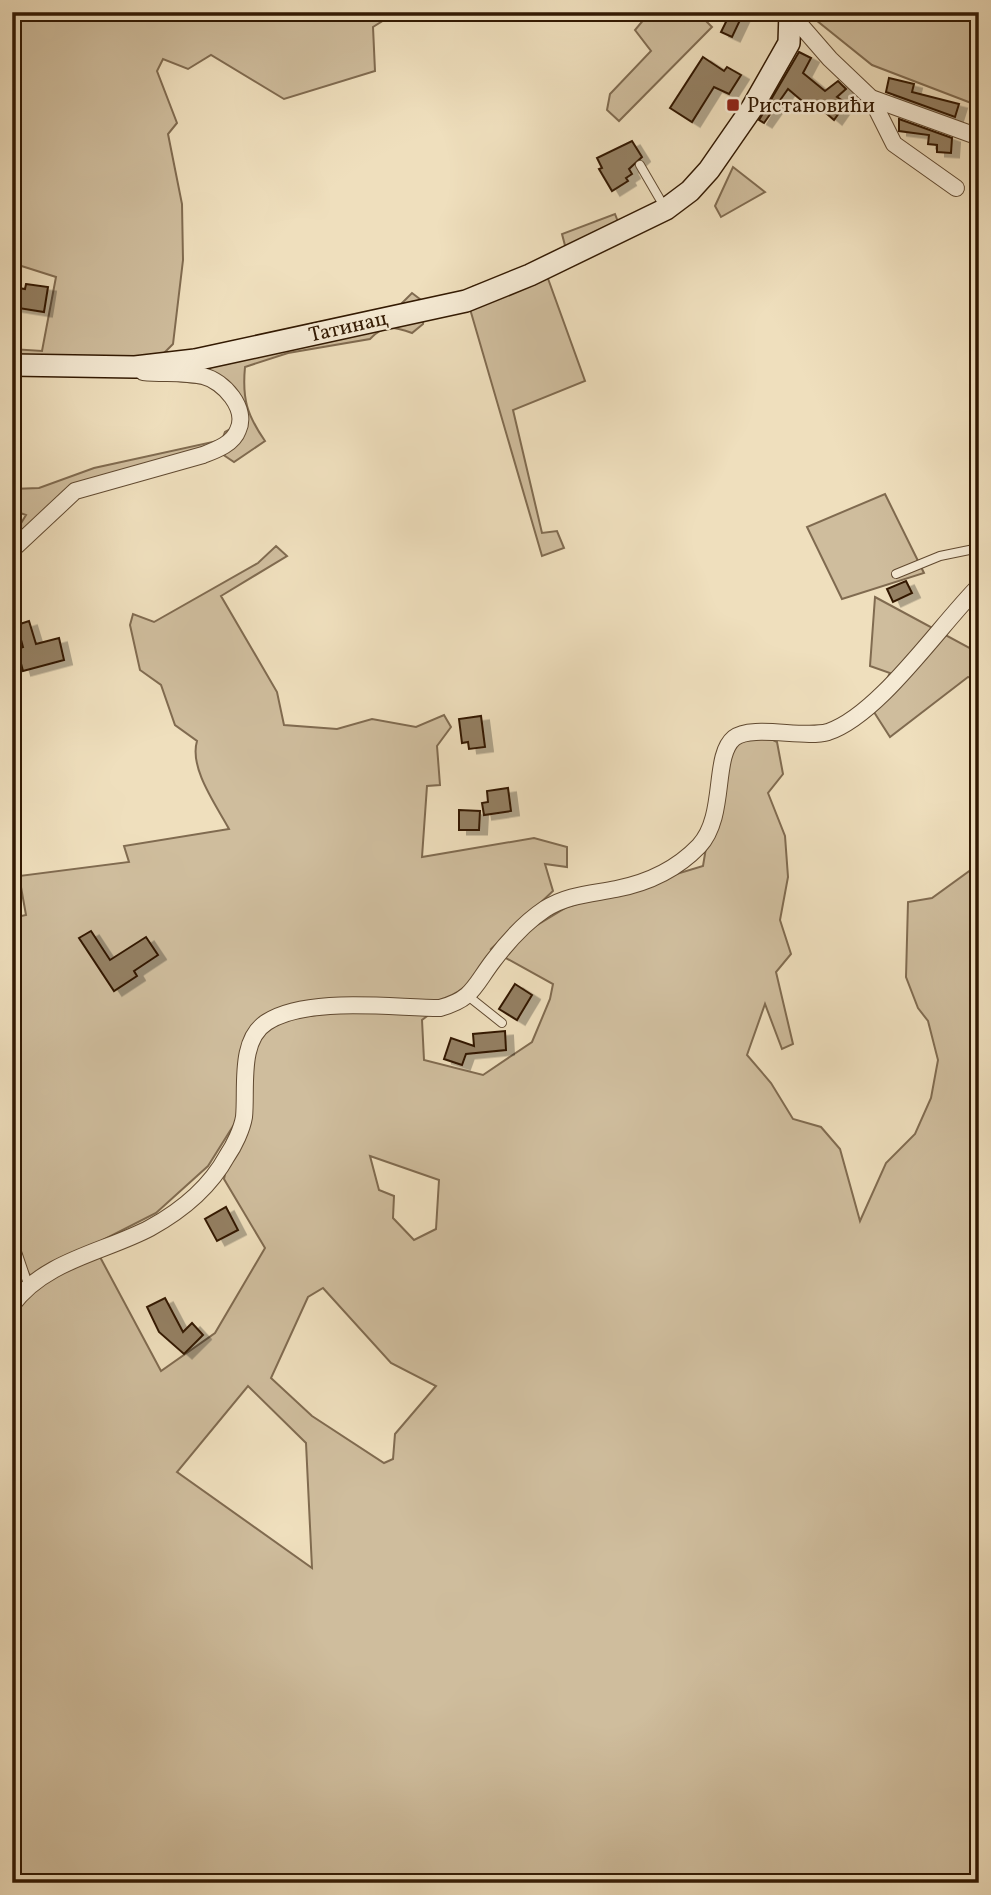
<svg xmlns="http://www.w3.org/2000/svg" width="991" height="1895" viewBox="0 0 991 1895" font-family="Vollkorn,serif">
<style>
.green{fill:#cfbd9d;stroke:#806b50;stroke-width:2;fill-rule:evenodd}
.building{fill:#948063;stroke:#321902;stroke-width:2;filter:url(#shadow)}
.lines{fill:none;stroke-linecap:round;stroke-linejoin:round}
.lane-casing{stroke:#614a31;stroke-width:10}
.street-casing{stroke:#614a31;stroke-width:18}
.secondary-casing{stroke:#321902;stroke-width:24}
.lane{stroke:#f5ead4;stroke-width:8}
.street{stroke:#f5ead4;stroke-width:16}
.secondary{stroke:#f5ead4;stroke-width:21}
.poi-dot{fill:#8f2418;stroke:#f5ead4;stroke-width:2.5}
.labels{text-anchor:middle;stroke-width:5;stroke-linejoin:round;paint-order:stroke}
.poi-label{font-size:21px;fill:#321902;stroke:#f5ead4;text-anchor:start}
.street-label{font-size:21px;fill:#321902;stroke:#f5ead4}
</style>
<defs>
<filter id="shadow"><feDropShadow dx="8" dy="4.5" stdDeviation="0" flood-color="#0004"/></filter>
</defs>
<rect width="100%" height="100%" fill="#efdfbd"/>
<filter id="stains"><feTurbulence type="fractalNoise" baseFrequency=".00286" numOctaves="4"/><feColorMatrix values="0 0 0 0 .2 0 0 0 0 .09 0 0 0 0 .02 0 0 0 .5 -.17"/></filter>
<radialGradient id="worn" r=".72"><stop offset=".6" stop-color="#630" stop-opacity="0"/><stop offset="1" stop-color="#630" stop-opacity=".3"/></radialGradient>
<g class="green">
<path d="M12,12H397L373,27L375,71L284,99L211,55L188,69L163,59L157,71L177,123L168,134L182,204L183,260L173,344L164,353L229,355L394,311L412,293L425,303L423,324L412,333C395,327 384,324 370,339L288,353L245,367C242,399 247,415 265,441L234,462L222,454L89,489L12,549V538L26,515L12,510V489L39,488L94,468L222,440L225,432L241,423L231,402L206,384L12,364V349L42,351L56,277L12,263Z"/>
<polygon points="650,12 697,12 712,27 619,121 607,110 610,94 651,51 635,30"/>
<polygon points="806,12 979,12 979,106 872,65"/>
<polygon points="733,167 765,192 721,217 715,206"/>
<polygon points="615,214 620,227 567,253 562,234"/>
<polygon points="542,262 585,381 513,410 542,533 557,531 564,548 542,556 470,309 472,287"/>
<polygon points="885,494 924,573 842,599 807,527"/>
<path d="M276,546L287,556L221,596L277,692L284,725L337,729L372,719L416,727L444,715L451,727L437,746L440,785L427,786L422,857L534,838L567,847V867L545,864L553,891L491,949L504,957L529,930L567,907L703,866L724,739L751,729L777,742L783,774L768,793L785,836L788,877L780,920L791,954L776,972L793,1044L782,1049L765,1004L747,1055L771,1083L793,1119L821,1127L840,1149L860,1221L886,1163L915,1134L931,1098L938,1060L928,1021L918,1008L906,977L908,902L932,898L979,864V1883H12V1308L31,1276L19,1263L12,1274V918L26,915L19,876L129,862L124,846L229,829C216,805 189,768 197,741L175,725L161,685L140,670L130,625L133,614L154,622L258,563ZM504,957L553,984L550,999L532,1042L483,1075L424,1060L422,1020ZM235,1123L224,1179L265,1248L215,1333L161,1371L100,1257L36,1274L156,1213L208,1166ZM370,1156L439,1180L436,1229L414,1240L393,1218L394,1196L379,1190ZM323,1288L391,1363L436,1386L395,1434L393,1459L384,1463L312,1416L271,1378L308,1297ZM248,1386L306,1443L312,1568L177,1472Z"/>
<polygon points="875,597 979,653 979,679 968,677 890,737 872,709 890,673 870,666"/>
</g>
<g class="building">
<polygon points="709,12 735,12 742,16 732,37 721,32 726,22"/>
<polygon points="799,52 811,58 803,73 825,91 838,81 846,89 837,97 846,103 834,120 812,101 808,106 788,89 764,123 759,120"/>
<polygon points="703,57 724,71 727,67 741,75 729,94 714,87 692,122 670,108"/>
<polygon points="889,78 914,84 912,92 959,104 955,117 886,92"/>
<polygon points="899,119 952,138 951,153 937,152 937,145 928,144 929,135 899,131"/>
<polygon points="632,141 642,157 629,169 632,174 626,178 628,181 612,191 599,169 602,168 597,158"/>
<polygon points="26,284 48,287 44,312 12,307 12,287 25,289"/>
<polygon points="906,581 912,593 893,602 887,589"/>
<polygon points="29,621 36,644 59,638 64,660 23,671 17,649 23,647 17,625"/>
<polygon points="481,716 485,747 469,749 468,742 462,743 459,719"/>
<polygon points="508,788 511,811 484,815 482,803 488,802 487,791"/>
<polygon points="459,810 480,811 479,830 459,830"/>
<polygon points="91,931 110,960 146,937 158,955 134,971 137,976 114,991 79,938"/>
<polygon points="515,984 532,995 517,1020 499,1009"/>
<polygon points="505,1031 506,1050 466,1054 462,1065 444,1059 451,1038 474,1046 473,1034"/>
<polygon points="226,1207 238,1230 217,1241 205,1219"/>
<polygon points="165,1298 183,1332 192,1323 203,1335 184,1354 159,1332 147,1307"/>
</g>
<g class="lines">
<defs>
<g id="lane">
<polyline points="640,165 665,208"/>
<polyline points="896,574 940,556 979,548"/>
<polyline points="468,996 502,1023"/>
<polyline points="12,1237 29,1287"/>
</g>
<g id="street">
<polyline points="790,13 830,59 871,98 979,137"/>
<polyline points="871,98 894,144 956,188"/>
<path d="M12,550L75,491L203,455C216,450 233,444 238,430C248,409 224,381 203,376C184,372 163,374 143,372"/>
<path d="M12,1305C45,1260 105,1252 150,1228C181,1211 210,1187 227,1156C234,1146 242,1129 244,1117C247,1089 238,1040 267,1022C308,996 392,1008 440,1008C473,999 474,986 493,961C508,941 524,923 545,909C567,895 590,894 616,889C647,883 676,870 699,846C727,816 712,756 734,738C751,724 804,739 828,732C879,715 939,626 979,586"/>
</g>
<polyline id="secondary" points="12,365 135,367 195,360 466,301 530,275 666,209 690,191 709,170 752,108 789,43 790,12"/>
</defs>
<use href="#lane" class="lane-casing"/>
<use href="#street" class="street-casing"/>
<use href="#secondary" class="secondary-casing"/>
<use href="#lane" class="lane"/>
<use href="#street" class="street"/>
<use href="#secondary" class="secondary"/>
</g>
<rect class="poi-dot" x="726" y="98" width="14" height="14" rx="3.5"/>
<g class="labels">
<g class="poi-label">
<text x="747" y="112">Ристановићи</text>
</g>
<g class="street-label">
<text transform="translate(348 326) rotate(-13)" y="7">Татинац</text>
</g>
</g>
<rect width="991" height="1895" fill="none" stroke="#efdfbd" stroke-width="42"/>
<rect x="14" y="14" width="963" height="1867" fill="none" stroke="#321902" stroke-width="3.5"/>
<rect x="21" y="21" width="949" height="1853" fill="none" stroke="#321902" stroke-width="2"/>
<rect width="100%" height="100%" filter="url(#stains)"/>
<rect width="100%" height="100%" fill="url(#worn)"/>
</svg>
